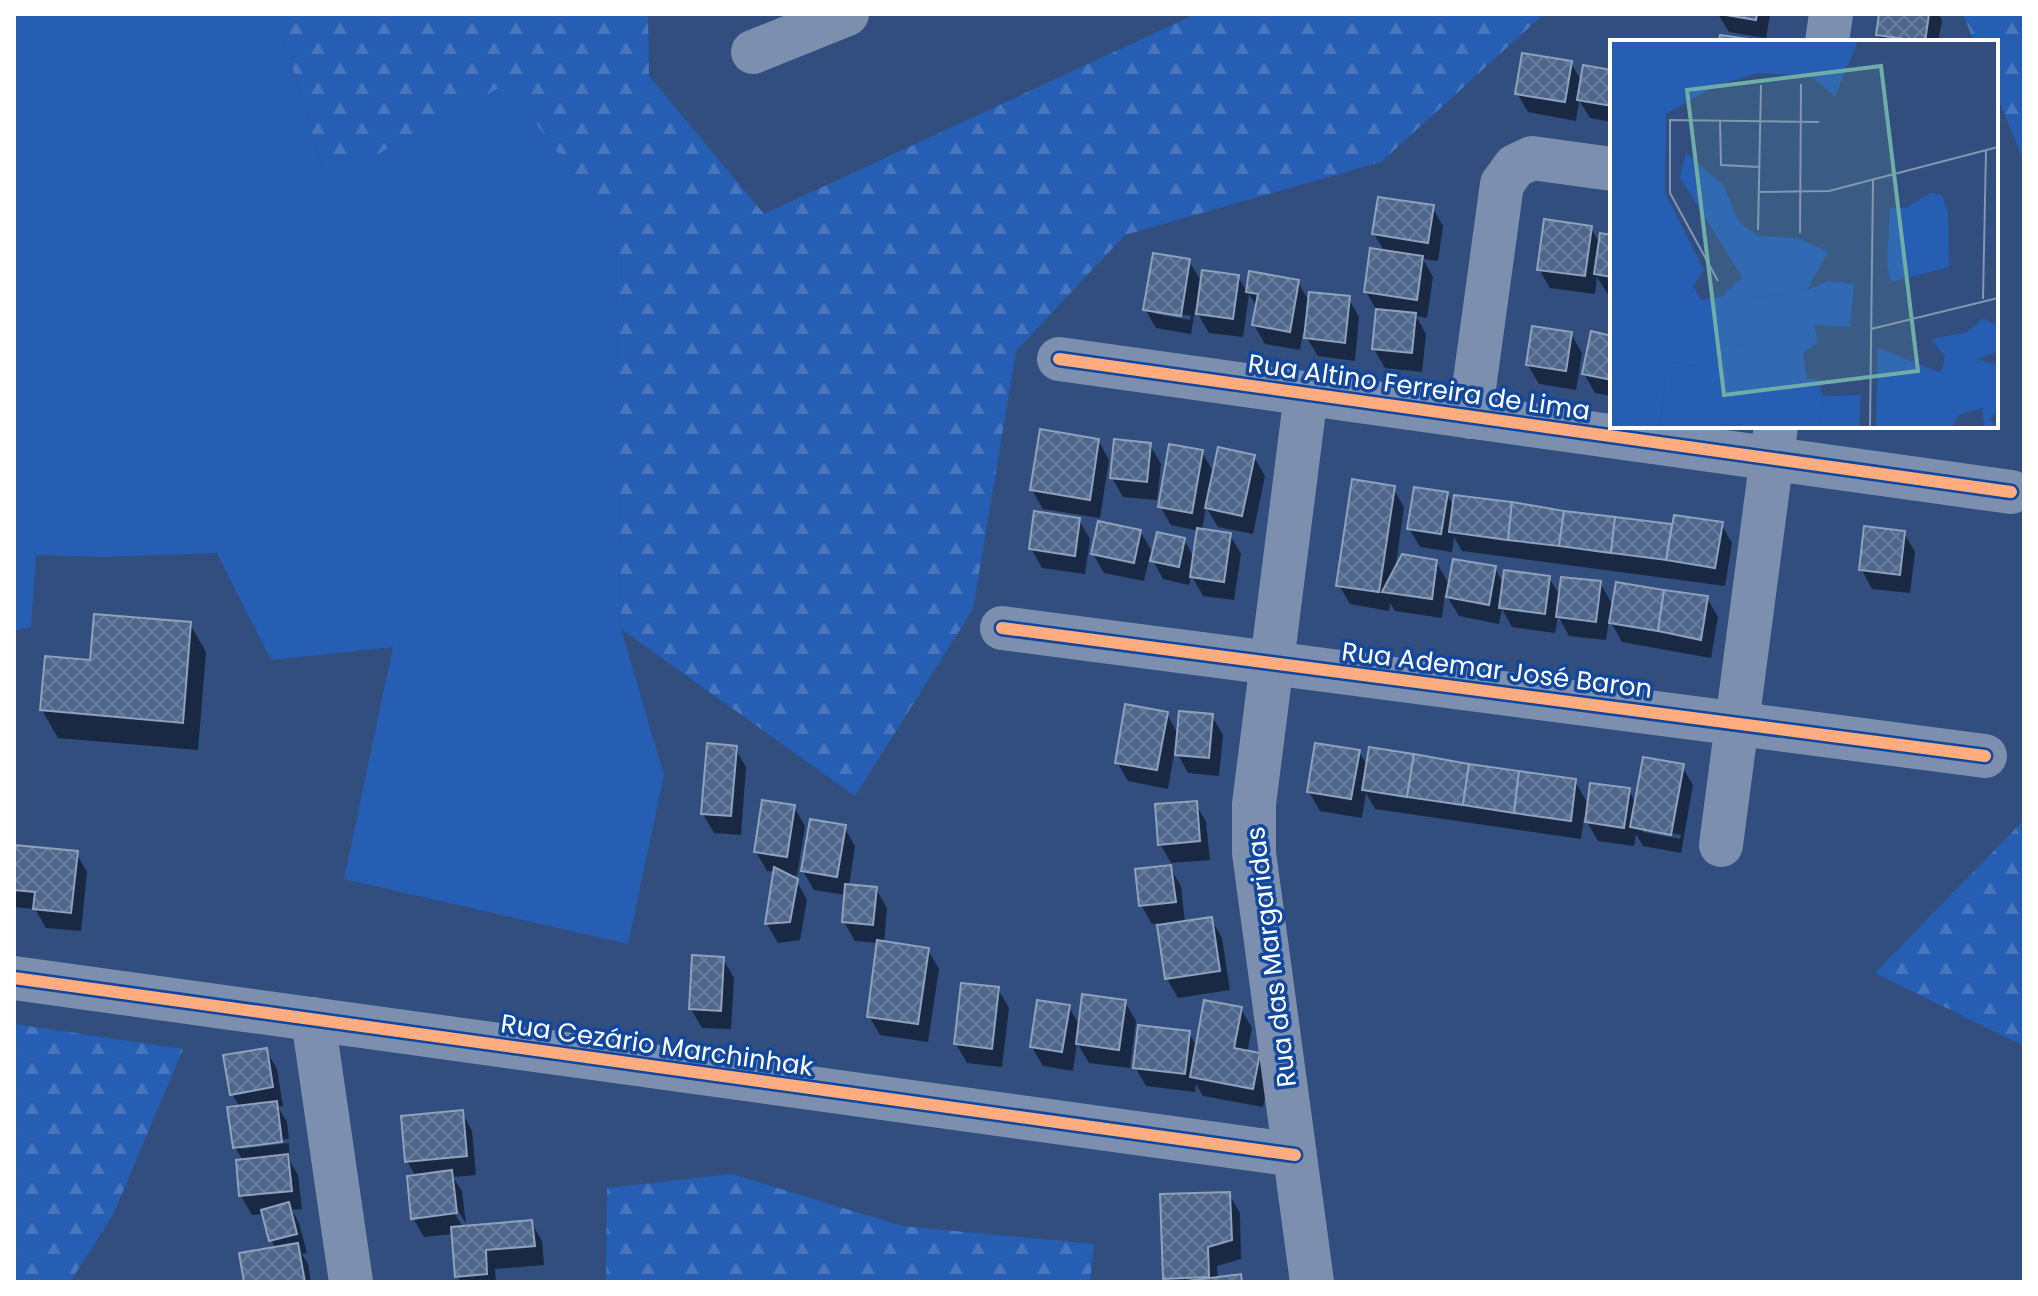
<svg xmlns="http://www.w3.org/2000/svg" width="2038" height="1296" viewBox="0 0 2038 1296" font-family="Poppins,sans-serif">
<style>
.green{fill:#265eb4}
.forest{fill:url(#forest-firs)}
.shadow{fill:#0007;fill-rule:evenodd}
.building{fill:url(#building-cross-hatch);stroke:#90a1bc;stroke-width:2}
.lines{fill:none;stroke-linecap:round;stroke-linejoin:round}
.minor{stroke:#7c8fae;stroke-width:44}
.cycleway-casing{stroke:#11479d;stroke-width:17}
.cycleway{stroke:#ffac80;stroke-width:12}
.labels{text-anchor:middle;stroke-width:7;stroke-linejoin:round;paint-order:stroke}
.street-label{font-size:26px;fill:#fff;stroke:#11479d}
.inset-road{fill:none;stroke:#8395b2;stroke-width:2}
.view{fill:#6fada8;fill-opacity:0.15;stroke:#6fada8;stroke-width:4}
.inset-edge{fill:none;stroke:#fff;stroke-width:4}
</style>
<defs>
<pattern id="forest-firs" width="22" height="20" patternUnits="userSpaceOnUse" patternTransform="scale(2)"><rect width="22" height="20" fill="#265eb4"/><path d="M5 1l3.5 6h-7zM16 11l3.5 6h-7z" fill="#4776bf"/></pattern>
<pattern id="building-cross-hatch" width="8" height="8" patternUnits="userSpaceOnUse" patternTransform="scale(2)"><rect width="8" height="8" fill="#4f668c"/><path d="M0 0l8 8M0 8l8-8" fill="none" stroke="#697d9d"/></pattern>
</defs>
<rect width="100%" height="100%" fill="#314e7e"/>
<polygon class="green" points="14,14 276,14 327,182 506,83 616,229 621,629 664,775 628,944 344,879 393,647 271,660 217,553 102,557 36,555 31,627 14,631"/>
<g class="forest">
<polygon points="276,14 648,14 649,76 764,214 1196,14 1544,14 1381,162 1125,235 1016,351 973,609 855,796 621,629 616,229 506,84 327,182"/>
<polygon points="1963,14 2024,14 2024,161 1996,94 1996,42 1974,42"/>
<polygon points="2024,820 2024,1046 1875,973"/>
<polygon points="14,1024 183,1049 113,1215 70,1282 14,1282"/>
<polygon points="732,1174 902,1226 1094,1244 1090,1282 606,1282 607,1188"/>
</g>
<g class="shadow">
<polygon points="1718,14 1770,14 1766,38 1729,32"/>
<polygon points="1882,14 1938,14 1942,20 1938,42 1882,42 1878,35"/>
<polygon points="1571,63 1582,82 1612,72 1612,122 1590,118 1579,100 1576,121 1528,112 1517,93"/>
<polygon points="1432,207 1443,226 1438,261 1423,259 1433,277 1427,318 1416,316 1426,334 1422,372 1385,368 1374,349 1377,311 1366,292 1385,252 1374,234"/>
<polygon points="1590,227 1601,245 1612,237 1612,294 1607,293 1597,277 1595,294 1550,288 1539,269"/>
<path d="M1189,261L1202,283L1238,277L1248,293L1251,274L1298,282L1310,303L1348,298L1359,317L1355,361L1318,356L1303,332L1300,350L1265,344L1254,325L1257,307L1249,294L1243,337L1209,333L1195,309L1191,334L1156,328L1145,309ZM1156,310L1191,316L1190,320L1156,314Z"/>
<polygon points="1571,334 1582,353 1576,390 1539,384 1528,365"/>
<polygon points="1612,338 1612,396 1595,393 1584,374"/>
<polygon points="1098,440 1109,460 1100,518 1043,509 1032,490"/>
<polygon points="1150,445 1161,464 1157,500 1123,497 1112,478"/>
<polygon points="1202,452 1214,473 1254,457 1265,476 1253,534 1218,527 1206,507 1202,530 1230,535 1241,554 1234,600 1203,596 1191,575 1189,585 1163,579 1150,555 1144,581 1104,573 1093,554 1140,531 1154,555 1184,540 1195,559 1199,531 1171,525 1160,506"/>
<polygon points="1393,488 1404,507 1395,571 1436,562 1450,586 1495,568 1504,585 1549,578 1561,597 1600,583 1614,607 1707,598 1718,617 1711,658 1622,642 1609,619 1606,640 1569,636 1558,616 1555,633 1512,627 1502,609 1499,624 1459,616 1445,593 1442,618 1395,611 1390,603 1389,611 1350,604 1339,585"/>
<polygon points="1447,494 1454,507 1455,497 1674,526 1721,524 1732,543 1725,586 1462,551 1454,537 1452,552 1420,547 1409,528"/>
<polygon points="1079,520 1090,539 1085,574 1042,568 1031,548"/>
<polygon points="1904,533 1915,552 1910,593 1872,589 1862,570"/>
<polygon points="190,624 206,652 198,750 58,738 42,710 92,662"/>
<polygon points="1167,714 1179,736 1212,716 1223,735 1219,776 1188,773 1175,749 1168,789 1128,781 1117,762"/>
<polygon points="735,748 746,767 741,835 714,833 703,814"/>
<path d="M1359,752L1368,767L1575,781L1589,806L1629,790L1636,804L1682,766L1693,785L1681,853L1643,846L1636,834L1634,846L1598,841L1584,817L1581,839L1375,809L1366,793L1362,818L1320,811L1309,792ZM1643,828L1681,835L1680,839L1643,832Z"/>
<polygon points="1195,803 1206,822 1210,860 1171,863 1160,844"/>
<polygon points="794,807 805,826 797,876 785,874 796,880 807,900 800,940 778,943 767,924 776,872 767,871 756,852"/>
<polygon points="844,827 855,846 849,886 876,889 887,908 884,943 928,950 939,969 928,1042 880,1035 869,1016 879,943 855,941 844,922 846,895 814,890 803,871"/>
<polygon points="14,847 76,853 87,872 81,931 46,928 35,909 14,907"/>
<polygon points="1170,867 1181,886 1185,923 1211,919 1222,938 1230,990 1178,998 1167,979 1159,923 1152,924 1141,905"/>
<polygon points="723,959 734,978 731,1029 702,1028 691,1009"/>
<polygon points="998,989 1009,1008 1002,1067 967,1063 956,1044"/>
<polygon points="1125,1002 1136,1021 1130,1068 1089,1063 1077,1043 1073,1071 1043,1066 1032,1047 1069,1007 1080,1026"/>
<polygon points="1241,1009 1252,1028 1247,1053 1259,1055 1270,1074 1263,1107 1203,1096 1196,1084 1195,1092 1146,1086 1135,1067 1189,1033 1197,1047"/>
<polygon points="266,1050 277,1069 283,1106 278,1107 287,1122 289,1139 240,1145 240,1149 289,1143 290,1161 298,1175 302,1209 292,1210 299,1223 307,1253 302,1254 308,1264 311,1282 246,1282 275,1249 264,1214 252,1215 241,1196 238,1162 243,1161 235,1147 240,1107 232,1094"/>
<polygon points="462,1112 472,1131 476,1175 453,1177 462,1191 466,1224 454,1204 450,1206 463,1227 531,1222 542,1241 544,1265 495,1269 496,1282 460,1282 457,1276 453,1234 424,1237 413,1218 416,1177 407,1161"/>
<polygon points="1229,1194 1240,1213 1241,1259 1217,1266 1218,1279 1240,1276 1243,1282 1167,1282 1165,1278"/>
</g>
<g class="building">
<polygon points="1720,14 1757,14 1756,20"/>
<polygon points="1879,14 1929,14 1925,42 1876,35"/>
<polygon points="1720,35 1764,41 1764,42 1719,42"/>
<polygon points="1522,53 1572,61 1565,102 1515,94"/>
<polygon points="1583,65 1612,70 1612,106 1577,100"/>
<polygon points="1378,197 1434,205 1428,243 1372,234"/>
<polygon points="1544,219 1592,226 1585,276 1537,270"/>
<polygon points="1600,233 1612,235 1612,277 1594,274"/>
<polygon points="1370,248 1423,256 1417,300 1364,292"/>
<polygon points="1153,253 1190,259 1181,316 1143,310"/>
<polygon points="1202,270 1239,275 1233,319 1196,314"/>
<polygon points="1249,271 1299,280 1290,332 1252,325 1258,294 1246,292"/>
<polygon points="1309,292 1350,296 1345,343 1304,338"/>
<polygon points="1376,309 1416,313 1412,353 1372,349"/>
<polygon points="1532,326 1572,332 1566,371 1526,365"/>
<polygon points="1591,331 1612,336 1612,380 1582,374"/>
<polygon points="1040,429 1099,439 1090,500 1030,490"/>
<polygon points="1114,439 1151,443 1147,482 1110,478"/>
<polygon points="1169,444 1203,450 1192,513 1158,507"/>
<polygon points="1218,447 1255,455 1242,516 1205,508"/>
<polygon points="1352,479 1395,486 1379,592 1336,586"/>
<polygon points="1414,487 1448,492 1441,534 1407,529"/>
<polygon points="1454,495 1512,502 1508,540 1449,532"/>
<polygon points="1512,502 1564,511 1559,546 1508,540"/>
<polygon points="1034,511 1080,518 1075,556 1029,549"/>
<polygon points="1564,511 1615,517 1611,553 1559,546"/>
<polygon points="1674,515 1723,522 1715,568 1666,560"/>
<polygon points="1615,517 1672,524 1666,560 1611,553"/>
<polygon points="1098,521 1141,530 1134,563 1091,554"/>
<polygon points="1864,526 1905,531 1900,575 1859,570"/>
<polygon points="1197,528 1231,533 1224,582 1190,577"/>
<polygon points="1157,532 1185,538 1179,567 1150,561"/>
<polygon points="1402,554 1437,560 1432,599 1382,592"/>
<polygon points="1453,559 1496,566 1489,605 1446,597"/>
<polygon points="1504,570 1550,576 1545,614 1499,608"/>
<polygon points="1561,577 1601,581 1596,622 1556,617"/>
<polygon points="1616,582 1664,590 1658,631 1609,623"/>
<polygon points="1664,590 1708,596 1701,640 1658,631"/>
<polygon points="94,614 191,622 183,723 40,710 45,656 90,660"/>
<polygon points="1125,704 1168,712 1157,770 1115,763"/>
<polygon points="1179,711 1213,714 1209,758 1175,755"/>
<polygon points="707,743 737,746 731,816 701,814"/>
<polygon points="1315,743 1360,750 1351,799 1307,792"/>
<polygon points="1369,747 1414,754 1407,797 1362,790"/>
<polygon points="1414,754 1469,764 1463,805 1407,797"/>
<polygon points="1643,757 1684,764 1671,835 1630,827"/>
<polygon points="1469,764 1519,771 1514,813 1463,805"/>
<polygon points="1519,771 1576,779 1571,821 1514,813"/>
<polygon points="1590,783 1630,788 1624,828 1585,822"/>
<polygon points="762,800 795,805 787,857 754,852"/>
<polygon points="1197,801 1200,841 1158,845 1155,804"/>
<polygon points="810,819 846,825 837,877 801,871"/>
<polygon points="14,845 78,851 71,913 33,909 35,892 14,890"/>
<polygon points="1171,865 1176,902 1139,906 1135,869"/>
<polygon points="774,867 798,879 790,922 765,924"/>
<polygon points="845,884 877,887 873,925 842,922"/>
<polygon points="1212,917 1220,971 1165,979 1157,925"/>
<polygon points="877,940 929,948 918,1024 867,1017"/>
<polygon points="692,955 724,957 721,1011 689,1009"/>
<polygon points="961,983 999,987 992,1049 954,1044"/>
<polygon points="1082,994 1126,1000 1119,1050 1076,1044"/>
<polygon points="1037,1000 1070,1005 1062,1052 1030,1047"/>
<polygon points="1204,1000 1242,1007 1234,1048 1260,1053 1253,1089 1190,1077"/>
<polygon points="1138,1025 1190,1031 1185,1074 1133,1068"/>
<polygon points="267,1048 273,1087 230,1095 223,1055"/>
<polygon points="277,1101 282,1142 233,1148 227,1107"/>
<polygon points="463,1110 467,1156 405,1162 401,1116"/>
<polygon points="288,1154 292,1191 239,1196 236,1160"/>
<polygon points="452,1170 457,1213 411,1219 407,1176"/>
<polygon points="1230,1192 1232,1240 1208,1247 1209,1277 1163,1279 1160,1194"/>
<polygon points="289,1202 297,1234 269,1241 261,1210"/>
<polygon points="532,1220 535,1246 486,1250 487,1274 455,1277 451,1227"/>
<polygon points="298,1243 305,1282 244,1282 239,1253"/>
<polygon points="1241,1274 1242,1282 1187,1282 1186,1281"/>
</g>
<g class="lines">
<g class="minor">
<polyline points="1827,42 1831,14"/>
<polyline points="753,52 847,14"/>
<polyline points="1059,359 2011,492"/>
<polyline points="1306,394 1254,804 1254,853 1312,1282"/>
<polyline points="1470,417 1502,184 1515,166 1532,158 1612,169"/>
<polyline points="1002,628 1985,756"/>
<polyline points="1721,845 1776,426"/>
<polyline points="14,978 1295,1155"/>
<polyline points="313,1019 351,1282"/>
</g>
<defs>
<g id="cycleway">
<polyline points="1059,359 2011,492"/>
<polyline points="1002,628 1985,756"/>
<polyline points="14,978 1295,1155"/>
</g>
</defs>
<use href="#cycleway" class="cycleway-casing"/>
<use href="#cycleway" class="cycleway"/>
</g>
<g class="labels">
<g class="street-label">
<text transform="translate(1419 387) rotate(8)" y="9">Rua Altino Ferreira de Lima</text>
<text transform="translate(1497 670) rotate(7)" y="9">Rua Ademar José Baron</text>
<text transform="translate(1271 957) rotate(-97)" y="9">Rua das Margaridas</text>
<text transform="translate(657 1045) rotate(8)" y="9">Rua Cezário Marchinhak</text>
</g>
</g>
<g transform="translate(1610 40)">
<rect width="388" height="388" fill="#314e7e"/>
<path d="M218,241L244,244L240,287L204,285L208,302L193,313L197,339H208L213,356L210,387H50L56,329L86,325L135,303L117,278L137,259L197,250Z" fill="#265eb4"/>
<path d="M0,1H248L225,56L200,36L147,33L105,46L56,74L55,152L94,230L83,246L91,260L113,256L132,237L70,137L76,113L113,145L129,182L148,196L188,198L218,212L197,250L137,259L118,277L135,303L86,325L56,329L50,387H0ZM320,153L332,155L338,172L339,227L281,242L277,224L280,168H296ZM374,278L388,287V312L366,319L388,325V370L380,379L387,387H374L372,368L349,375L342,387H266L268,308L331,333L335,316L321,299L357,292ZM251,355L249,387H210L213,356Z" fill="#265eb4"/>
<path class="inset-road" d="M110,81L111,125L150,127M149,152L219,151L388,107M148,190L151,45M190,193L191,44M108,241L60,153V80L209,82M373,259L376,110M261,289L388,258M260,387L263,140"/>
<path class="view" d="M271,26L308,331L114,355L77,50Z"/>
<rect width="388" height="388" class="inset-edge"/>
</g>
<rect width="2038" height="1296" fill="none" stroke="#ffffff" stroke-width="32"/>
</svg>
